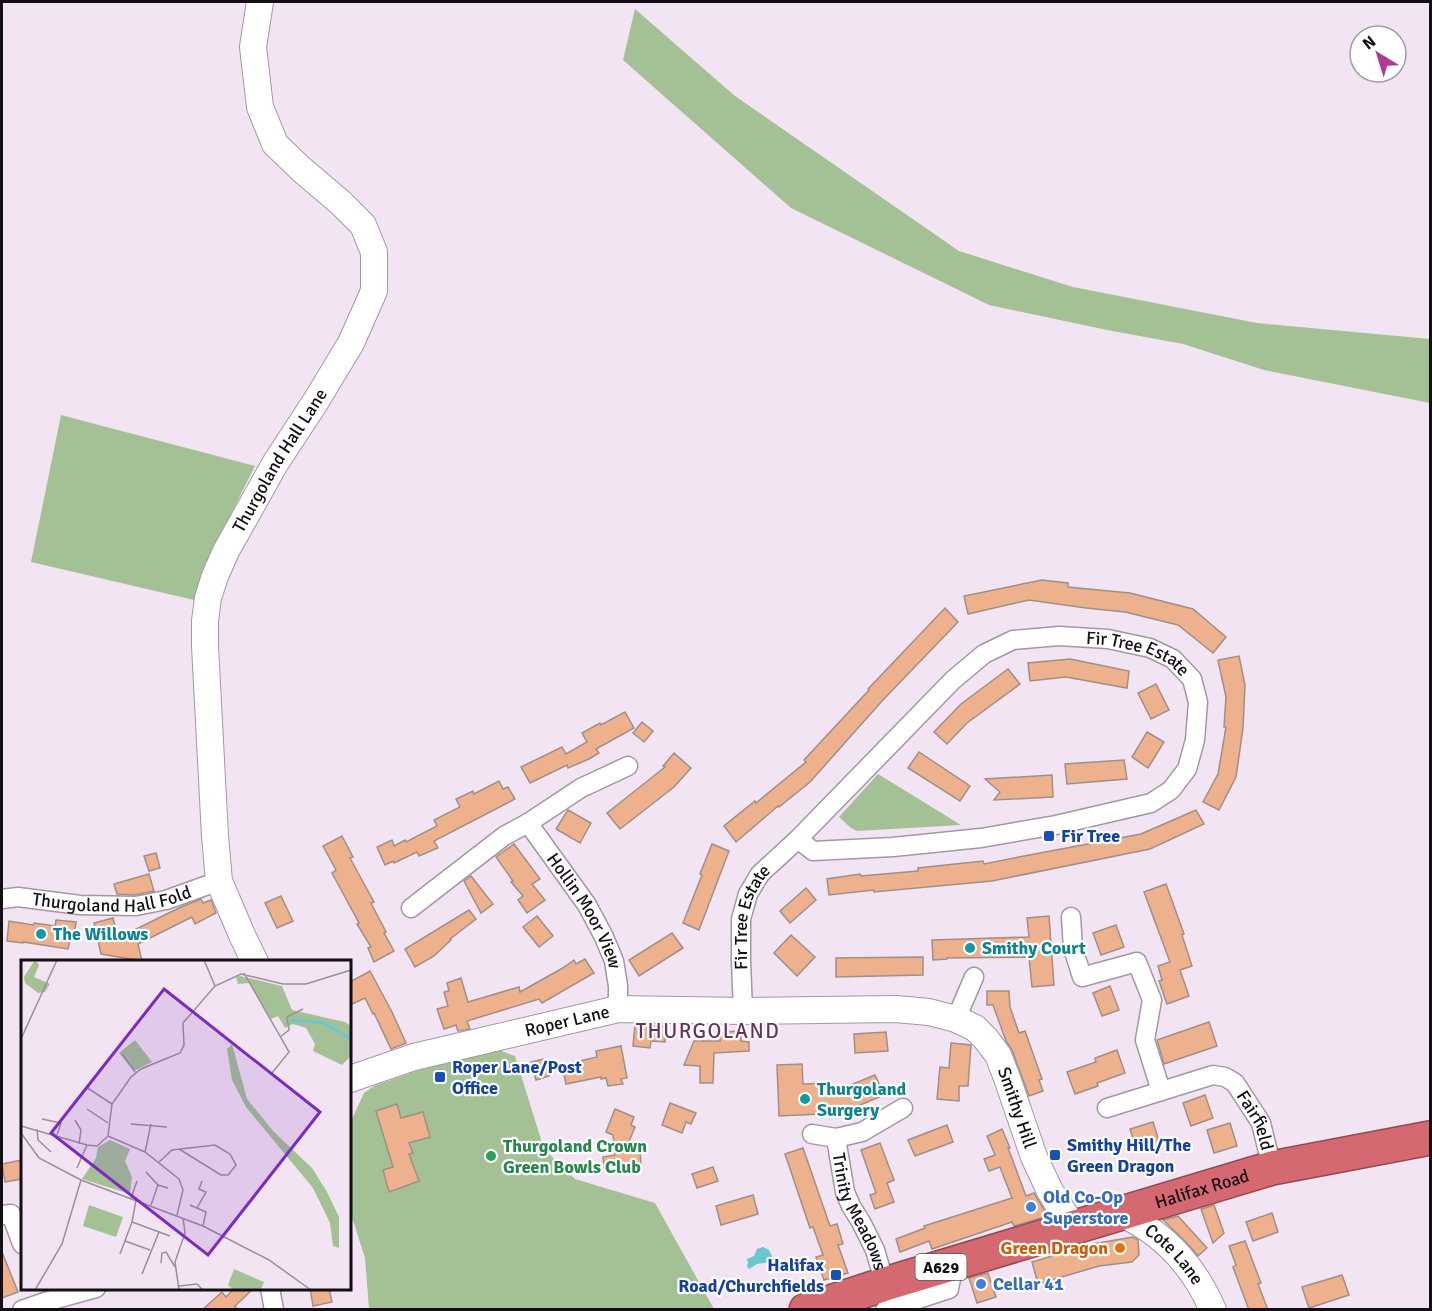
<svg xmlns="http://www.w3.org/2000/svg" width="1432" height="1311" viewBox="0 0 1432 1311" font-family="Signika,sans-serif">
<style>
.green{fill:#a4c196}
.water{fill:#6cc6cf}
.building{fill:#eeb18d;stroke:#a08f86;stroke-width:1.5}
.lines{fill:none;stroke-linecap:round;stroke-linejoin:round}
.street-casing{stroke:#a497a4;stroke-width:21}
.secondary-casing{stroke:#a497a4;stroke-width:28}
.highway-casing{stroke:#914a51;stroke-width:36}
.street{stroke:#fff;stroke-width:18}
.secondary{stroke:#fff;stroke-width:26}
.highway{stroke:#d46972;stroke-width:33}
.transit-dot{fill:#1a4fb4;stroke:#fff;stroke-width:2}
.culture-dot{fill:#0f9aa8;stroke:#fff;stroke-width:2}
.leisure-dot{fill:#2e9e5b;stroke:#fff;stroke-width:2}
.shop-dot{fill:#3f7fe0;stroke:#fff;stroke-width:2}
.food-dot{fill:#e8710a;stroke:#fff;stroke-width:2}
.labels{text-anchor:middle;stroke-width:4.5;stroke-linejoin:round;paint-order:stroke}
.shield{fill:#fff;stroke:#5a575a;stroke-width:1.5}
.shield-label{font-size:16px;font-weight:bold;fill:#140f14}
.street-label{font-size:18px;fill:#140f14;stroke:#fff}
.transit-label{font-size:18px;font-weight:bold;fill:#164399;stroke:#fff;text-anchor:start}
.culture-label{font-size:18px;font-weight:bold;fill:#0d838f;stroke:#fff;text-anchor:start}
.leisure-label{font-size:18px;font-weight:bold;fill:#27864d;stroke:#fff;text-anchor:start}
.shop-label{font-size:18px;font-weight:bold;fill:#366cbe;stroke:#fff;text-anchor:start}
.food-label{font-size:18px;font-weight:bold;fill:#c56008;stroke:#fff;text-anchor:end}
.quarter-label{font-size:21px;letter-spacing:1.5px;fill:#6c315b;stroke:#fff}
.inset-river{fill:none;stroke:#6cc6cf;stroke-width:3}
.inset-road{fill:none;stroke:#9a8f9a;stroke-width:1.5}
.view{fill:#7b2cbf;fill-opacity:0.15;stroke:#7b2cbf;stroke-width:3}
.inset-edge{fill:none;stroke:#140f14;stroke-width:3}
</style>
<rect width="100%" height="100%" fill="#f3e4f3"/>
<g class="green">
<polygon points="635,9 735,96 959,251 1073,287 1257,323 1430,339 1430,403 1264,370 1183,344 1107,330 989,305 791,208 623,60"/>
<path d="M61,415L255,466C233,510 211,553 194,600L31,562Z"/>
<polygon points="878,774 961,825 857,831 851,828 839,817"/>
<polygon points="499,1050 515,1056 544,1149 575,1179 655,1203 714,1309 369,1309 365,1258 350,1211 350,1123 364,1093 374,1086 425,1068"/>
</g>
<polygon class="water" points="763,1247 769,1250 772,1256 771,1262 757,1264 749,1269 747,1266 748,1263 747,1259 754,1256 757,1249"/>
<g class="building">
<polygon points="1042,580 1068,583 1068,587 1130,593 1193,609 1226,637 1213,653 1178,625 1125,612 1086,608 1029,600 968,614 964,596"/>
<polygon points="945,608 958,622 882,701 810,782 779,807 778,806 736,842 724,826 755,801 756,803 806,762 804,760 869,690 868,689"/>
<polygon points="1239,656 1245,685 1243,728 1236,777 1219,810 1203,802 1218,774 1226,727 1224,727 1226,697 1218,660"/>
<polygon points="1070,659 1129,671 1127,688 1066,677 1030,681 1028,663"/>
<polygon points="1008,669 1020,684 967,723 947,744 934,732 961,704"/>
<polygon points="1156,684 1169,710 1151,719 1138,693"/>
<polygon points="625,712 634,728 596,749 599,753 589,759 568,768 567,765 530,783 521,767 562,747 566,754 587,742 582,733 600,723 601,725"/>
<polygon points="642,722 653,731 644,742 633,733"/>
<polygon points="1147,732 1164,742 1148,768 1132,757"/>
<polygon points="919,752 970,786 960,801 908,768"/>
<polygon points="674,753 691,768 674,787 620,829 607,813 665,767 663,766"/>
<polygon points="1124,760 1127,779 1067,784 1065,764"/>
<polygon points="1052,775 1053,797 994,800 1000,792 985,779"/>
<polygon points="499,781 503,789 508,787 515,799 434,841 438,848 419,856 417,852 394,863 393,861 385,865 377,847 392,840 394,846 405,840 406,842 437,826 434,820 460,807 456,799 473,791 474,794"/>
<polygon points="568,810 591,823 580,843 556,829"/>
<polygon points="1196,810 1204,824 1150,849 992,881 874,892 874,890 829,895 827,879 860,874 861,876 918,871 918,868 983,861 984,864 1024,856 1141,834"/>
<polygon points="342,836 353,857 350,858 374,902 371,903 386,932 384,933 394,951 374,962 368,948 371,947 357,924 359,923 332,873 336,870 323,846"/>
<polygon points="514,844 540,879 532,884 545,900 527,913 518,900 523,896 511,882 513,881 496,857"/>
<polygon points="712,844 729,851 699,930 683,923 702,875 700,874"/>
<polygon points="156,853 160,868 149,871 144,856"/>
<polygon points="149,874 154,891 135,895 117,894 114,884"/>
<polygon points="471,876 493,904 481,913 464,881"/>
<polygon points="1166,884 1184,934 1182,935 1192,966 1180,970 1189,996 1167,1004 1159,981 1162,980 1158,966 1170,962 1144,892"/>
<polygon points="806,888 816,900 790,923 780,911"/>
<polygon points="281,896 293,921 277,928 265,903"/>
<polygon points="201,899 203,903 211,900 216,913 195,924 192,917 138,944 142,961 101,954 94,923 113,918 118,938 181,907"/>
<polygon points="469,910 476,919 450,939 451,940 434,956 415,967 405,949"/>
<polygon points="537,916 553,936 539,947 523,927"/>
<polygon points="1049,916 1054,985 1032,987 1029,957 947,958 947,959 933,960 932,940 1029,937 1027,918"/>
<polygon points="56,920 76,922 74,937 71,936 68,949 23,942 23,943 7,941 9,921 33,925 34,923 55,926"/>
<polygon points="1116,925 1124,947 1101,955 1093,933"/>
<polygon points="672,933 683,948 639,976 629,960"/>
<polygon points="791,935 815,957 797,976 774,953"/>
<polygon points="923,957 923,975 836,977 836,958"/>
<polygon points="585,959 594,973 542,1003 539,999 467,1021 470,1029 458,1031 456,1025 444,1029 437,1009 448,1006 444,992 449,991 447,983 461,978 468,1002 519,987 520,992 561,969 574,960 576,964"/>
<polygon points="370,971 392,1012 406,1043 391,1049 374,1013 373,1014 365,998 350,1005 350,982"/>
<polygon points="1110,986 1119,1010 1102,1016 1093,993"/>
<polygon points="987,991 1009,991 1010,1007 1019,1033 1025,1031 1042,1079 1039,1080 1043,1091 1029,1096 1012,1050 1006,1041 993,1005 987,1005"/>
<polygon points="1209,1022 1217,1046 1164,1064 1157,1040"/>
<polygon points="635,1024 666,1027 665,1042 651,1041 650,1048 633,1046"/>
<polygon points="741,1031 741,1041 749,1042 749,1051 714,1053 713,1083 700,1083 700,1066 684,1065 694,1041 720,1041 720,1032"/>
<polygon points="886,1032 888,1051 855,1053 854,1034"/>
<polygon points="951,1043 971,1045 968,1086 959,1086 959,1101 937,1099 940,1067 949,1068"/>
<polygon points="621,1046 627,1078 621,1079 623,1084 608,1086 606,1078 601,1079 601,1077 566,1084 562,1065 597,1057 596,1051"/>
<polygon points="1117,1050 1125,1073 1097,1083 1098,1086 1075,1094 1067,1072 1096,1062 1095,1058"/>
<polygon points="544,1059 549,1076 536,1080 531,1062"/>
<polygon points="802,1064 803,1084 830,1083 831,1093 875,1075 884,1095 841,1113 779,1116 777,1065"/>
<polygon points="1205,1095 1213,1118 1191,1126 1183,1103"/>
<polygon points="670,1103 696,1113 691,1124 686,1122 682,1133 662,1125"/>
<polygon points="397,1104 401,1118 423,1112 430,1137 409,1143 413,1153 409,1154 419,1181 389,1192 383,1170 393,1167 376,1111"/>
<polygon points="615,1109 634,1117 631,1125 635,1127 628,1144 636,1143 637,1152 640,1152 641,1164 619,1166 616,1172 616,1166 604,1167 603,1157 615,1155 613,1135 606,1132"/>
<polygon points="1153,1122 1160,1144 1137,1152 1130,1129"/>
<polygon points="1230,1123 1237,1146 1214,1153 1207,1130"/>
<polygon points="947,1125 953,1142 915,1156 908,1140"/>
<polygon points="1002,1129 1010,1148 1008,1148 1026,1196 1034,1193 1048,1216 1014,1226 1012,1222 932,1249 929,1241 900,1252 896,1239 925,1228 924,1226 1012,1198 1000,1167 989,1171 984,1159 995,1155 987,1136"/>
<polygon points="880,1143 894,1180 887,1183 894,1202 875,1209 870,1195 876,1193 861,1150"/>
<polygon points="803,1148 830,1226 837,1224 843,1244 838,1245 848,1273 824,1280 816,1257 823,1255 813,1227 810,1228 785,1154"/>
<polygon points="22,1160 22,1179 5,1182 2,1164"/>
<polygon points="713,1167 718,1181 697,1188 692,1174"/>
<polygon points="753,1195 758,1214 721,1225 716,1206"/>
<polygon points="1214,1205 1224,1233 1213,1243 1201,1209"/>
<polygon points="1272,1213 1278,1232 1253,1241 1246,1222"/>
<polygon points="1178,1216 1207,1248 1198,1256 1186,1242 1163,1220"/>
<polygon points="1133,1237 1138,1240 1139,1255 1132,1262 1099,1266 1038,1284 1032,1262 1092,1244"/>
<polygon points="1245,1241 1261,1283 1258,1284 1268,1310 1249,1310 1233,1267 1236,1265 1229,1246"/>
<polygon points="2,1252 18,1292 2,1298"/>
<polygon points="988,1273 996,1297 977,1303 969,1278"/>
<polygon points="1342,1275 1349,1295 1309,1308 1302,1287"/>
<polygon points="235,1288 254,1288 235,1306 238,1310 202,1310 222,1292 226,1297"/>
<polygon points="310,1288 329,1288 332,1302 313,1306"/>
</g>
<g class="lines">
<defs>
<g id="street">
<path id="s1" d="M528,823L587,905L604,937L614,961L618,986V1009"/>
<path id="s2" d="M2,899L18,897L80,905L136,906L166,900L219,881"/>
<polyline points="411,908 504,836 528,823 581,788 628,766"/>
<polyline points="1071,917 1073,948 1082,977 1137,962 1152,1000 1145,1040 1161,1091"/>
<path id="s3" d="M743,1011L741,961V919L748,894L760,874L798,839L953,680L984,654L1013,640L1059,636L1108,639L1150,648L1173,659L1192,679L1198,702L1195,740L1187,769L1171,790L1151,803L1056,825L981,838L893,847L813,851L798,839"/>
<polyline points="956,1019 974,977"/>
<path id="s4" d="M1107,1108L1213,1075L1225,1077L1235,1083L1261,1123L1272,1168"/>
<polyline points="812,1134 836,1138 862,1132 903,1108"/>
<path id="s5" d="M836,1138L845,1192L851,1206L861,1222L875,1250L885,1284"/>
<polyline points="2,1215 11,1214 22,1244"/>
<polyline points="270,1288 274,1310"/>
<polyline points="22,1310 45,1302 96,1288"/>
<polyline points="885,1310 949,1289 954,1263"/>
</g>
<g id="secondary">
<path id="s6" d="M255,962L242,935L219,881L215,836L205,646V621L208,598L215,576L226,551L276,462L316,401L351,343L374,291V252L363,225L341,203L301,169L275,144L260,107L253,47L260,2"/>
<path id="s7" d="M350,1079L414,1057L618,1009L743,1011L896,1009L929,1012L956,1019L975,1028L986,1039L998,1055L1007,1078L1034,1157L1050,1191L1065,1215L1077,1226"/>
<path id="s8" d="M1120,1213C1164,1233 1194,1266 1213,1310"/>
</g>
<g id="highway">
<path id="s9" d="M806,1310L885,1284L1272,1168L1430,1138"/>
</g>
</defs>
<use href="#street" class="street-casing"/>
<use href="#secondary" class="secondary-casing"/>
<use href="#highway" class="highway-casing"/>
<use href="#street" class="street"/>
<use href="#secondary" class="secondary"/>
<use href="#highway" class="highway"/>
</g>
<g class="transit-dot">
<rect x="1043" y="830" width="12" height="12" rx="3"/>
<rect x="434" y="1071" width="12" height="12" rx="3"/>
<rect x="1049" y="1149" width="12" height="12" rx="3"/>
<rect x="830" y="1269" width="12" height="12" rx="3"/>
</g>
<g class="culture-dot">
<circle cx="41" cy="934" r="6"/>
<circle cx="970" cy="948" r="6"/>
<circle cx="805" cy="1099" r="6"/>
</g>
<circle class="leisure-dot" cx="491" cy="1156" r="6"/>
<g class="shop-dot">
<circle cx="1031" cy="1207" r="6"/>
<circle cx="981" cy="1284" r="6"/>
</g>
<circle class="food-dot" cx="1120" cy="1248" r="6"/>
<g class="labels">
<rect class="shield" x="915.5" y="1254" width="51" height="26" rx="4.5"/>
<g class="shield-label">
<text x="941" y="1273">A629</text>
</g>
<g class="street-label">
<text dy="6" stroke="none"><textPath href="#s6" startOffset="528">Thurgoland Hall Lane</textPath></text>
<text dy="6" stroke="none"><textPath href="#s3" startOffset="616">Fir Tree Estate</textPath></text>
<text dy="6" stroke="none"><textPath href="#s2" startOffset="111">Thurgoland Hall Fold</textPath></text>
<text dy="6" stroke="none"><textPath href="#s1" startOffset="105">Hollin Moor View</textPath></text>
<text dy="6" stroke="none"><textPath href="#s3" startOffset="96">Fir Tree Estate</textPath></text>
<text dy="6" stroke="none"><textPath href="#s7" startOffset="225">Roper Lane</textPath></text>
<text dy="6" stroke="none"><textPath href="#s7" startOffset="729">Smithy Hill</textPath></text>
<text dy="6" stroke="none"><textPath href="#s4" startOffset="178">Fairfield</textPath></text>
<text dy="6" stroke="none"><textPath href="#s9" startOffset="414">Halifax Road</textPath></text>
<text dy="6" stroke="none"><textPath href="#s5" startOffset="78">Trinity Meadows</textPath></text>
<text dy="6" stroke="none"><textPath href="#s8" startOffset="69">Cote Lane</textPath></text>
</g>
<g class="transit-label">
<text x="1061" y="842">Fir Tree</text>
<text x="452" y="1073">Roper Lane/Post<tspan x="452" dy="21">Office</tspan></text>
<text x="1067" y="1151">Smithy Hill/The<tspan x="1067" dy="21">Green Dragon</tspan></text>
<text x="824" y="1271" text-anchor="end">Halifax<tspan x="824" dy="21">Road/Churchfields</tspan></text>
</g>
<g class="culture-label">
<text x="53" y="940">The Willows</text>
<text x="982" y="954">Smithy Court</text>
<text x="817" y="1095">Thurgoland<tspan x="817" dy="21">Surgery</tspan></text>
</g>
<g class="leisure-label">
<text x="503" y="1152">Thurgoland Crown<tspan x="503" dy="21">Green Bowls Club</tspan></text>
</g>
<g class="shop-label">
<text x="1043" y="1203">Old Co-Op<tspan x="1043" dy="21">Superstore</tspan></text>
<text x="993" y="1290">Cellar 41</text>
</g>
<g class="food-label">
<text x="1108" y="1254">Green Dragon</text>
</g>
<g class="quarter-label">
<text x="708" y="1038">THURGOLAND</text>
</g>
</g>
<g transform="translate(21 960)">
<rect width="330" height="330" fill="#f3e4f3"/>
<path d="M14,0L18,5L13,17L29,24L24,32L17,33L4,23L3,17ZM219,16L261,26L271,50L324,62L330,66V96L321,105L292,91L294,84L285,68L272,64L264,68L257,56L250,59L228,23L217,24L215,17ZM114,80L131,102L113,111L98,93ZM211,84L226,139L253,172L291,208L306,232L318,257V288L312,286L309,263L292,228L225,147L211,120L206,89ZM89,180L109,189L104,201L111,217L109,234L61,219L75,198L77,187ZM68,245L102,257L95,277L62,266ZM213,309L243,322L240,330H213L207,325Z" fill="#a4c196"/>
<path class="inset-river" d="M269,60L302,63L330,79"/>
<path class="inset-road" d="M183,0L194,26M223,13L268,92L251,113M259,77L268,70L266,57L282,49M0,79L36,0M101,94L114,112M65,127L91,144M66,149L87,163M21,159L40,163L36,175M54,160L60,170L58,184M110,164L146,167M0,166L66,185L76,186L87,176M16,169L17,180L30,192M0,173L18,198L60,220L182,266L248,300L290,330M87,176L91,144L110,117L120,109L159,93L163,85L162,63L194,26L220,14L262,24H285L330,10M87,176L124,192L158,219L162,230L156,255M124,192L130,164M137,203L151,190L194,185L209,194L215,205L207,215H200L158,189M56,208L66,185M125,212L137,225L147,228M110,238L116,221M115,240L111,262L149,276M130,245L137,225M169,245L185,252L182,266M176,248L185,232L178,229L181,221M104,281L129,290M99,294L111,262M140,303L141,293L145,292L154,307M121,314L138,272M158,326L176,324L182,330M14,330L41,284L60,220M158,330L154,302L164,273L162,258"/>
<path class="view" d="M143,29L299,152L187,295L30,173Z"/>
<rect width="330" height="330" class="inset-edge"/>
</g>
<rect width="1432" height="1311" fill="none" stroke="#140f14" stroke-width="6"/>
<g transform="translate(1378 54) rotate(322)"><circle r="28" fill="#ffffff" stroke="#a19fa1" stroke-width="1.5"/>
<path d="M0-4.5L10 22L0 15L-10 22Z" fill="#b13b91"/>
<text y="-9" font-size="16" font-weight="bold" text-anchor="middle" fill="#140f14">N</text>
</g>
</svg>
